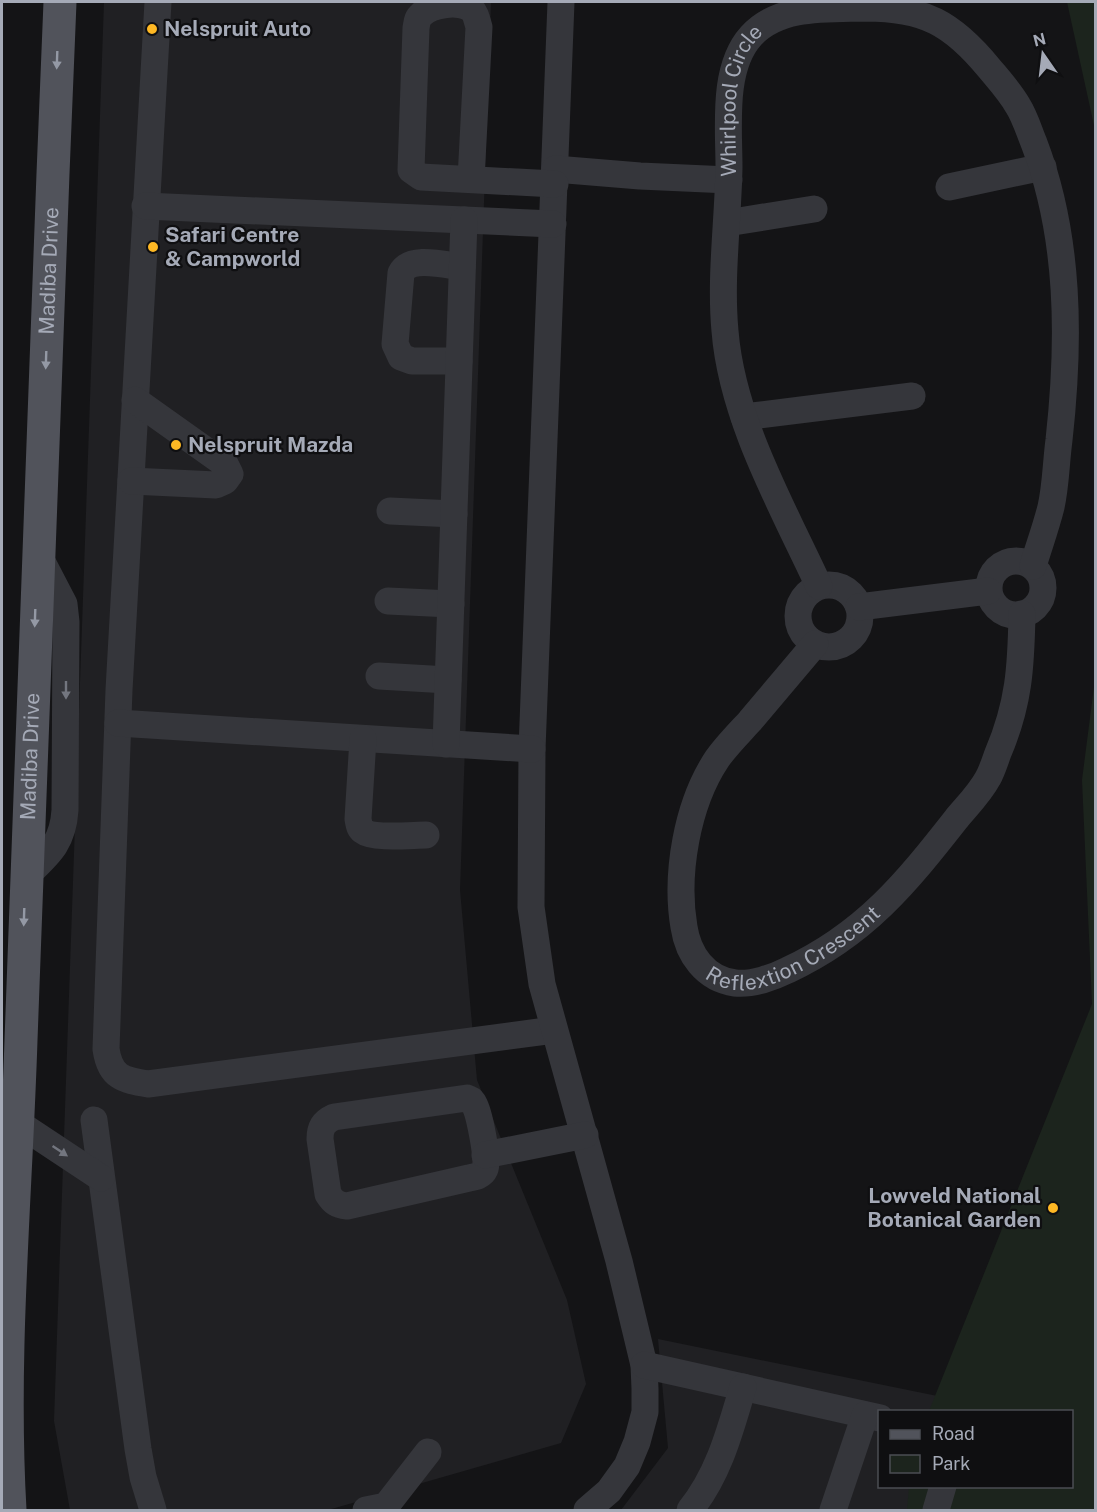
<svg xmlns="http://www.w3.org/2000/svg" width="1097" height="1512" viewBox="0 0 1097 1512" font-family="'Public Sans',sans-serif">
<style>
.built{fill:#202023}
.green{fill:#1c241d}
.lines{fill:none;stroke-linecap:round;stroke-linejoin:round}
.minor{stroke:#35363b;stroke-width:27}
.major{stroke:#51535b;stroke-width:33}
.oneway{fill:#9499a5}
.oneway2{fill:#73767f}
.poi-dot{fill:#feb824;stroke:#0f0f11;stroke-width:2}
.labels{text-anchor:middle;stroke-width:4.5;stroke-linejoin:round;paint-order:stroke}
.poi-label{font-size:21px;font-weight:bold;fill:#a5aab7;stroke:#0f0f11;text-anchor:start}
.street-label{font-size:21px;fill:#a5aab7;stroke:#0f0f11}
</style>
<rect width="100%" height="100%" fill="#141416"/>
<g class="built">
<polygon points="104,2 491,2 460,890 477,1080 567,1300 586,1384 561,1443 328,1510 70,1510 54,1421"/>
<polygon points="658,1339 957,1400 956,1411 880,1412 880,1486 944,1487 941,1510 621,1510 668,1448"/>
</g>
<g class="green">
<polygon points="1067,2 1095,2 1095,130"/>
<polygon points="1095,679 1095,1510 907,1510 909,1487 1072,1486 1072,1412 929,1411 1092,1004 1082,780"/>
</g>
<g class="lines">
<g class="minor">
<path d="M158,2L119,690L106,1049C110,1077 123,1080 148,1084L554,1030"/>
<polyline points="561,2 532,749 531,907 542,984 619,1261 644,1365 645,1389 645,1412 637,1442 627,1466 609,1491 587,1510"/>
<polyline points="555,169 640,176 729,180"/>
<path d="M471,179L479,27C477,21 476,13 471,9C460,0 431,4 421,15C417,18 417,23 416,28L411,170L421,177L555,184"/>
<polyline points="949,187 1043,167"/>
<polyline points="145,206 553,224"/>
<polyline points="727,223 814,209"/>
<path d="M459,361H412L401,357L395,344L401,273C410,255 445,265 462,267"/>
<polyline points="744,417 912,396"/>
<polyline points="131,481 216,485 225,481 230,474 225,464 135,400"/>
<polyline points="390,511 454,514"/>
<circle cx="1016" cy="588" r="27"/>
<circle cx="829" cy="616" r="31"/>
<path id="s1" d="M819,586C782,506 732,419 725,331C720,277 728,222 729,167C729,127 722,68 751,36C779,5 828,9 866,8C924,8 952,23 989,68C999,80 1010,92 1018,106C1025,117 1029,131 1034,143C1070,237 1070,341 1059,440C1056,462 1056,485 1051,507C1046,527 1039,546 1033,566"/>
<polyline points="388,601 451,604"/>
<polyline points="859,607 988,591"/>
<path id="s2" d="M815,644C793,670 772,695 750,721C739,733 726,746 717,759C687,804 675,874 684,927C688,954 705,979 735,983C752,985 774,977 788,970C865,934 906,883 957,818C967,806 980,793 988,778C992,771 995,761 998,753C1019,704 1021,667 1022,614"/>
<polyline points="379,676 448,680"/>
<polyline points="118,723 532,749"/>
<path d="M363,739L358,819C359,824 359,828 363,831C373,839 412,835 426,835"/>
<polyline points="446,744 464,220"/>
<path d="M26,876C49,854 63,843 65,810L66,622L64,604L38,554"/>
<path d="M467,1098C471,1100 472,1099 474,1104C479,1112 489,1161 485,1169C482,1176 475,1177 469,1178L347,1206C337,1205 333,1202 328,1194L320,1139C320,1128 323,1122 334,1117Z"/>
<polyline points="94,1120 138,1449 143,1477 153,1510"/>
<polyline points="18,1123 101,1178"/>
<polyline points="485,1155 585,1135"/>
<polyline points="644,1365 880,1418"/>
<polyline points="366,1510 386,1506 428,1452"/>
<path d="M690,1510C719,1474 730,1431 743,1387"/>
<polyline points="833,1510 865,1415"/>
<polyline points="936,1510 943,1486"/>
</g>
<path class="major" id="s3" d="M10,1510C1,1354 16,1197 21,1040C31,694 46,348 60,2"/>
</g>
<defs><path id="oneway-solid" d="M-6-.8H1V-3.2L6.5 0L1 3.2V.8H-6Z" transform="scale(1.5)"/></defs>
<g class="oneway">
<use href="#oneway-solid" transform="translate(57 60) rotate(92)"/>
<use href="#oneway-solid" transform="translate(46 360) rotate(92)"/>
<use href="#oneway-solid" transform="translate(35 618) rotate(92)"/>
<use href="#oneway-solid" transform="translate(24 917) rotate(92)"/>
</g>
<g class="oneway2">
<use href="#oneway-solid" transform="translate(66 690) rotate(90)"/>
<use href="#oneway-solid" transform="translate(60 1151) rotate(34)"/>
</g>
<g class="poi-dot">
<circle cx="152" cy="29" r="6"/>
<circle cx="153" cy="247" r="6"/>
<circle cx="176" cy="445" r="6"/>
<circle cx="1053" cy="1208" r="6"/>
</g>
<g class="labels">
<g class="poi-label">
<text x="164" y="36">Nelspruit Auto</text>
<text x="165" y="242">Safari Centre<tspan x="165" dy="24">&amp; Campworld</tspan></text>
<text x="188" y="452">Nelspruit Mazda</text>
<text x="1041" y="1203" text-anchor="end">Lowveld National<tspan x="1041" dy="24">Botanical Garden</tspan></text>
</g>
<g class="street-label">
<text dy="7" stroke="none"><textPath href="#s1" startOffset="506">Whirlpool Circle</textPath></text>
<text dy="7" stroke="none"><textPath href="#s3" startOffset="1240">Madiba Drive</textPath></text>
<text dy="7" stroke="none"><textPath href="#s3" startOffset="754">Madiba Drive</textPath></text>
<text dy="7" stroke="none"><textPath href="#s2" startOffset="474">Reflextion Crescent</textPath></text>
</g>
</g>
<rect width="1097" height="1512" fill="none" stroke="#a5aab7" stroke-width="6"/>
<rect x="878" y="1410" width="195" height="78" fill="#0f0f11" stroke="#4b4d53" stroke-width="1.5"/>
<rect x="890" y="1430" width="30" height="9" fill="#51535b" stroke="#4b4d53" stroke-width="1.5"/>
<text x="932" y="1440" font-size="18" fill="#a5aab7">Road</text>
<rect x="890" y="1455" width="30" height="18" fill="#1c241d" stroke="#4b4d53" stroke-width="1.5"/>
<text x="932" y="1470" font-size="18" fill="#a5aab7">Park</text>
<g transform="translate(1043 54) rotate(346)" stroke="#0f0f11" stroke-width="4.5" paint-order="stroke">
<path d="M0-4.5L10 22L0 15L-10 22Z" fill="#a5aab7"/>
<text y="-9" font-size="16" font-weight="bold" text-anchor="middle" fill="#a5aab7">N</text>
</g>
</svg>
